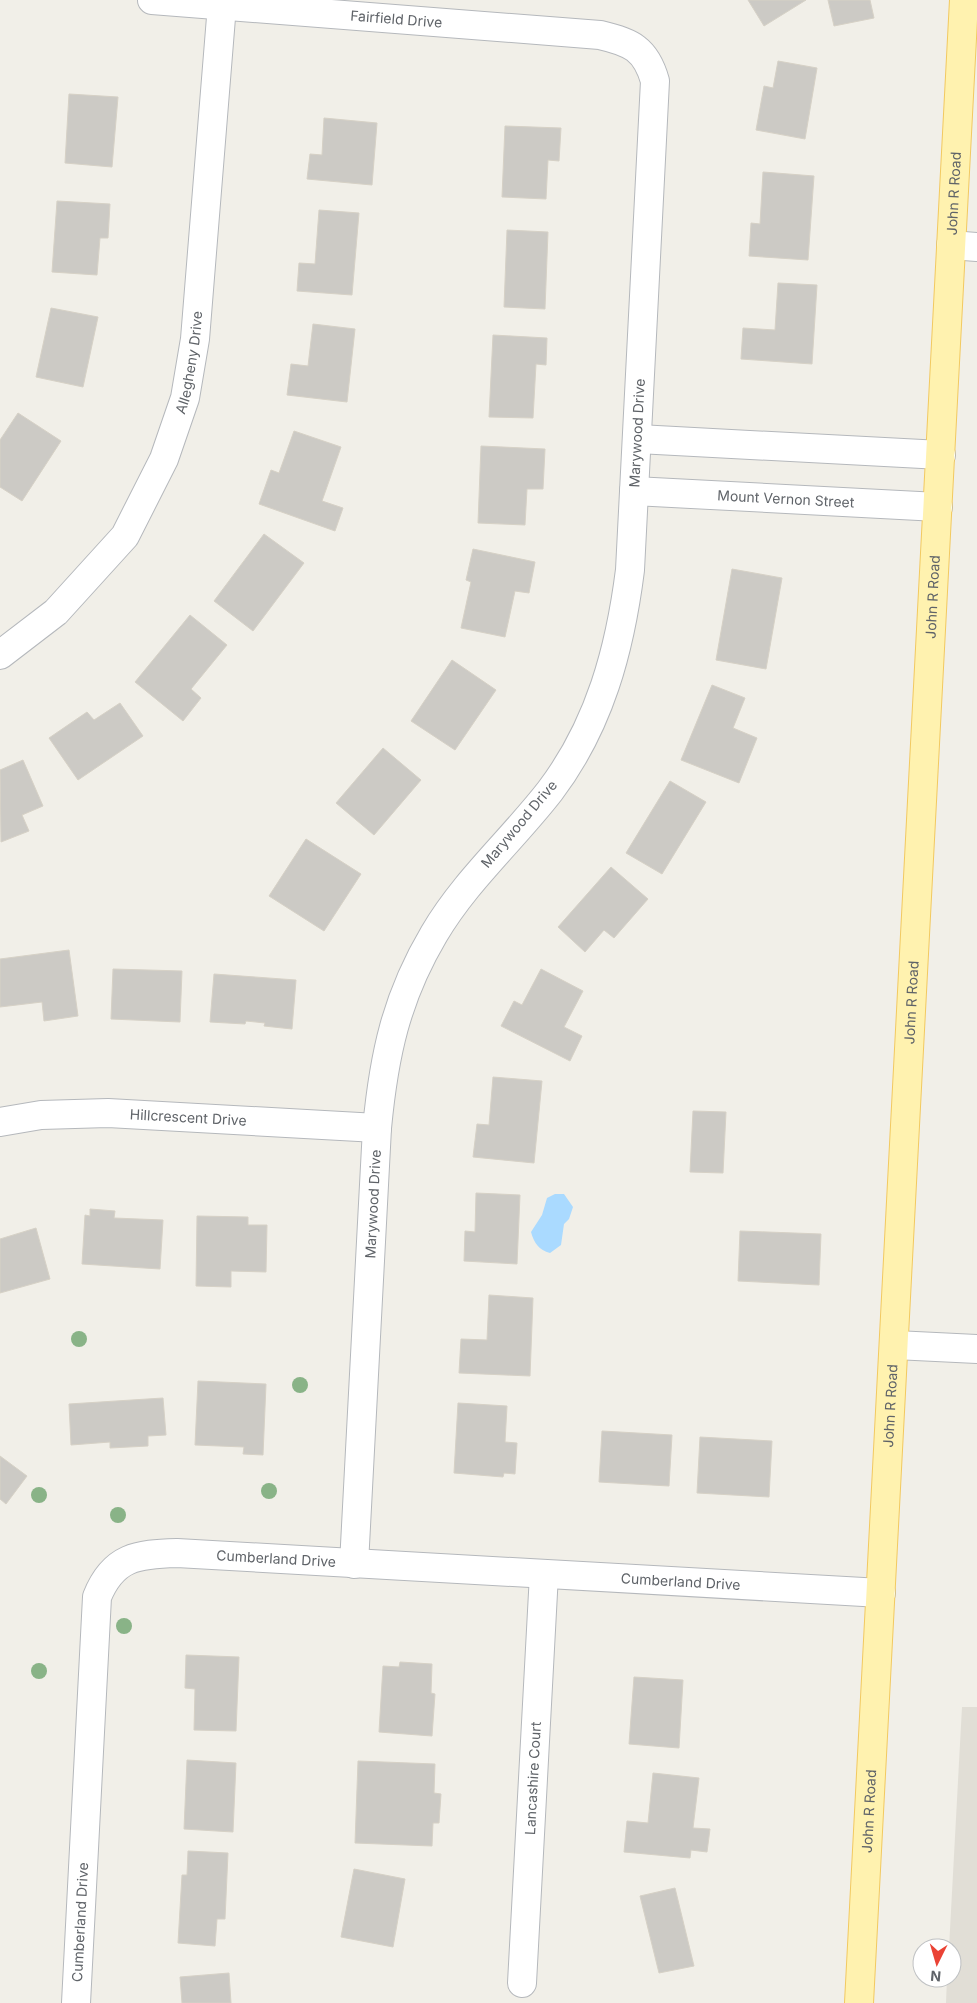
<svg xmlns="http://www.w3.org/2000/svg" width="977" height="2003" viewBox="0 0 977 2003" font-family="Inter,sans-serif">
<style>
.education{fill:#e1ded6}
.water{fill:#aadaff}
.building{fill:#cccac5;stroke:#d6d1c6}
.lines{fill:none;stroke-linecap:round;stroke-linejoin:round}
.minor-casing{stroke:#b5b8bc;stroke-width:30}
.major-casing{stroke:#f2c960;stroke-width:30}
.minor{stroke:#fff;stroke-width:28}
.major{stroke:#fff2af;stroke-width:28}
.tree{fill:#89b387}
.labels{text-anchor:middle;stroke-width:5;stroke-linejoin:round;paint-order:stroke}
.street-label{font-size:14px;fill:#5f6368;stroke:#fff}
</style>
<rect width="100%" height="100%" fill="#f1efe8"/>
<polygon class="education" points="962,1707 977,1707 977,2003 946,2003 947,1978 952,1978 952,1948 949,1948"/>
<path class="water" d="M555,1194H564L573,1207L569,1219L564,1224L561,1245L550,1253C539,1250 534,1243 531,1232L542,1215L547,1198Z"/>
<g class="building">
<polygon points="748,0 806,0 764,26"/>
<polygon points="828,0 870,0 874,18 834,26"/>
<polygon points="778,61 817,68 805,139 756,130 764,86 773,88"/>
<polygon points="69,94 118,97 112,167 65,163"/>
<polygon points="324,118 377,123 372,185 307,179 310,154 322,155"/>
<polygon points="505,126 561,128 559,161 548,160 546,199 502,197"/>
<polygon points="763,172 814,176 808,260 749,256 751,223 760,224"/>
<polygon points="57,201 110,204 108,238 100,238 97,275 52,272"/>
<polygon points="319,210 359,213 352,295 297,291 299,263 315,264"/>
<polygon points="507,230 548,232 545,309 504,307"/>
<polygon points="778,283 817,285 812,364 741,359 743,328 775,330"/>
<polygon points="51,308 98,317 83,387 36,377"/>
<polygon points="313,324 355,329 347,402 287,395 291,364 308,366"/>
<polygon points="493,335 547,338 546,365 536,364 533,418 489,417"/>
<polygon points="18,413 61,441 22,501 0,487 0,440"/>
<polygon points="294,431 341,447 322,501 343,508 335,531 259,504 271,470 279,473"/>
<polygon points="481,446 545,449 543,489 527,489 525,525 478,523"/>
<polygon points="264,534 304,563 253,631 214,601"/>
<polygon points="473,549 535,562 529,593 515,591 505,637 461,628 471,582 466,580"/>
<polygon points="732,569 782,578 766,669 716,660"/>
<polygon points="190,615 227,645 191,689 201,698 183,721 135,682"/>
<polygon points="452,660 496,690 455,750 411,721"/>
<polygon points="712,685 745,698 733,728 757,738 739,783 681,760"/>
<polygon points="120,703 143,736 78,780 49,738 87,712 94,720"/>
<polygon points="383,748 421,780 374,835 336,803"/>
<polygon points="23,760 43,806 22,815 29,831 1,842 0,770"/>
<polygon points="670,781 706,802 662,874 626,853"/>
<polygon points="306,839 361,874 324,931 269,896"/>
<polygon points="611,867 648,899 614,938 604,930 585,952 558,927"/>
<polygon points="69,950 78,1016 44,1021 42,1002 0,1007 0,959"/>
<polygon points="113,969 182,971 180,1022 111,1019"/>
<polygon points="541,969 583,991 564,1027 582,1036 570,1061 501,1026 514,1001 522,1005"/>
<polygon points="214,974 296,980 292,1029 264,1026 265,1023 246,1021 245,1024 210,1022"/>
<polygon points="493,1077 542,1081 534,1163 473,1157 477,1124 489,1125"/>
<polygon points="693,1111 726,1112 723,1173 690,1172"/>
<polygon points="476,1193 520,1195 517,1264 464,1261 465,1231 475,1232"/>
<polygon points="90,1209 115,1211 114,1218 163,1220 160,1269 82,1264 85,1215 90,1216"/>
<polygon points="197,1216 248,1217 248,1225 267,1225 266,1272 231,1271 231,1287 196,1286"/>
<polygon points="36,1228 50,1279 0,1293 0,1239"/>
<polygon points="740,1231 821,1234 819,1285 738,1281"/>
<polygon points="489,1295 533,1298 530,1376 459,1373 461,1339 487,1340"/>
<polygon points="198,1381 266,1384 263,1455 243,1454 244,1447 195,1445"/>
<polygon points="163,1398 166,1435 148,1436 148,1446 110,1448 110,1442 71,1445 69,1404"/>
<polygon points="458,1403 507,1406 505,1442 517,1443 515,1474 504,1473 503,1477 454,1473"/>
<polygon points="602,1431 672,1435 669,1486 599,1482"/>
<polygon points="700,1437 772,1441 769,1497 697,1493"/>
<polygon points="0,1456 27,1476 6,1504 0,1499"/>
<polygon points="186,1655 239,1657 236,1731 194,1730 195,1689 185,1688"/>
<polygon points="400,1662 432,1664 431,1693 435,1694 432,1736 379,1732 383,1666 399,1667"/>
<polygon points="634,1677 683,1680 679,1748 629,1744"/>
<polygon points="187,1760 236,1763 233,1832 184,1829"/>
<polygon points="358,1761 435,1764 434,1793 441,1794 439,1823 433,1823 432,1846 355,1843"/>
<polygon points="653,1773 699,1778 693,1828 710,1829 707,1852 691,1850 690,1858 624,1852 627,1821 648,1823"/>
<polygon points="188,1851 228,1853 225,1919 217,1919 215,1946 178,1943 182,1875 187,1875"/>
<polygon points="354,1869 405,1879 393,1947 341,1937"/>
<polygon points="675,1888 694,1966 659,1973 640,1896"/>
<polygon points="229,1973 231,2003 182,2003 180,1977"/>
</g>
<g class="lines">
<defs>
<g id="minor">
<path id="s1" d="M152,0L600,35C631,42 646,49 655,81L630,570C620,649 600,725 550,791C512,840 465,881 434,934C396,998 384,1055 377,1128L354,1564"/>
<polyline points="951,245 977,247"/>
<polyline points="638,439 941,455"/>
<path id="s2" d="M634,491L938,507"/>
<path id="s3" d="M0,655L56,612L125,536L164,459L185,398L195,339L222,5"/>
<path id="s4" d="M0,1122L41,1115L108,1113L377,1128"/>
<polyline points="895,1345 977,1349"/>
<path id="s5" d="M522,1983L544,1574"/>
<path id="s6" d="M76,2003L97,1597C113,1557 137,1554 177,1553L881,1593"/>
</g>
<g id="major">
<path id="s7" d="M859,2003L964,0"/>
</g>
</defs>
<use href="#minor" class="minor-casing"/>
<use href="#major" class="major-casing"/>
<use href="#minor" class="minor"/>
<use href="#major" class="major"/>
</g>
<g class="tree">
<circle cx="79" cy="1339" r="8"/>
<circle cx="300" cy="1385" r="8"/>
<circle cx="269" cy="1491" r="8"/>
<circle cx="39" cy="1495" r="8"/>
<circle cx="118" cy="1515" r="8"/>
<circle cx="124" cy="1626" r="8"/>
<circle cx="39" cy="1671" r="8"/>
</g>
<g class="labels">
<g class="street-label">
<text dy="5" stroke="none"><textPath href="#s1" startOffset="245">Fairfield Drive</textPath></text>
<text dy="5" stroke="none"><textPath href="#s7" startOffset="1812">John R Road</textPath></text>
<text dy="5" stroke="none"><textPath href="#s3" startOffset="360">Allegheny Drive</textPath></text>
<text transform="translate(637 433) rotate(-87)" y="5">Marywood Drive</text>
<text dy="5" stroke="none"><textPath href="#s2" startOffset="152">Mount Vernon Street</textPath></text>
<text dy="5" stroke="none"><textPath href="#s7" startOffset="1408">John R Road</textPath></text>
<text transform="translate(519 824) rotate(-50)" y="5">Marywood Drive</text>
<text dy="5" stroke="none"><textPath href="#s7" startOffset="1002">John R Road</textPath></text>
<text dy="5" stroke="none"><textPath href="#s4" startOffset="189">Hillcrescent Drive</textPath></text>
<text transform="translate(373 1204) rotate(-87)" y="5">Marywood Drive</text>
<text dy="5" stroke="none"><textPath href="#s7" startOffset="598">John R Road</textPath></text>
<text dy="5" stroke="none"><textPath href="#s6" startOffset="605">Cumberland Drive</textPath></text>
<text dy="5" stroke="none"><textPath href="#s6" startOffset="1010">Cumberland Drive</textPath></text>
<text dy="5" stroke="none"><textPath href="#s5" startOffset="205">Lancashire Court</textPath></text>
<text dy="5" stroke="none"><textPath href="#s7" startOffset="192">John R Road</textPath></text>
<text dy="5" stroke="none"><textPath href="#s6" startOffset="81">Cumberland Drive</textPath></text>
</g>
</g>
<g transform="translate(937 1963) rotate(185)"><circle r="24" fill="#ffffff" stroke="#bfc1c3"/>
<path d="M0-4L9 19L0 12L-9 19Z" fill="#ea4335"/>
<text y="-8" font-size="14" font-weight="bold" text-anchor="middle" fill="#5f6368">N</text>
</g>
</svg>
